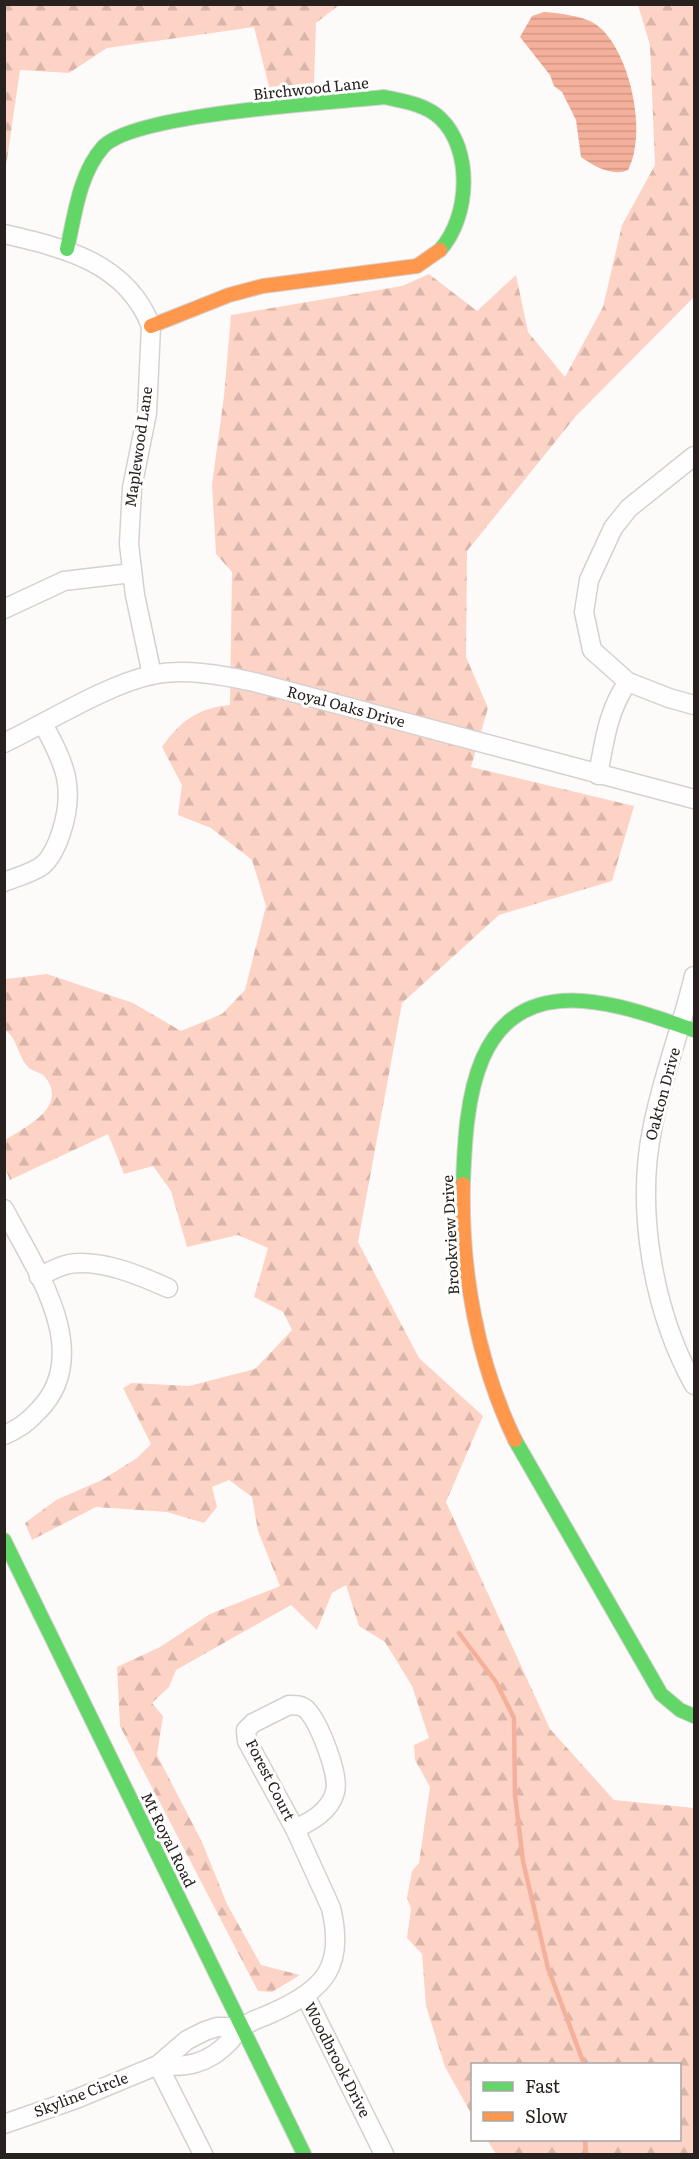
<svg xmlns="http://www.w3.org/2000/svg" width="699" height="2159" viewBox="0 0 699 2159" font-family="Literata,serif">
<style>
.forest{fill:url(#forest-firs)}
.water{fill:url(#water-rules)}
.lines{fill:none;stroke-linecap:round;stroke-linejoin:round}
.stream{stroke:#f4b09a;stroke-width:4.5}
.street-casing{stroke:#d6d1d0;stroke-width:21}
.fast-casing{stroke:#d6d1d0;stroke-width:16}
.slow-casing{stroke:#d6d1d0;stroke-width:16}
.street{stroke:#fffefe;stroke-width:18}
.fast{stroke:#63d668;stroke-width:14}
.slow{stroke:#ff974d;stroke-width:14}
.labels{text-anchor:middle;stroke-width:6;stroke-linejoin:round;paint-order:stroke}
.street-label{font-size:15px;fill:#28211f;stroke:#fff}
</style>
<defs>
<pattern id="forest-firs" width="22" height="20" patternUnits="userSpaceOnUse" patternTransform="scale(1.5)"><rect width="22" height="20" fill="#fdd3c6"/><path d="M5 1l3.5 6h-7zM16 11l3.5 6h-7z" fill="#d9b5aa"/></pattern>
<pattern id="water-rules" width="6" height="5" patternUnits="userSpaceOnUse" patternTransform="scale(1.5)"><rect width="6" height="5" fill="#f4b09a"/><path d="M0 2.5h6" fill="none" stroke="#d19784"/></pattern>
</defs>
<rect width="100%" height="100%" fill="#fdfbfa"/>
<g class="forest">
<polygon points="5,4 339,4 339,5 316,23 314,83 269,87 254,27 107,48 69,73 20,70 5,173"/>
<path d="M638,5H694V297L576,416L467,551L466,657L488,708L471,767L634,806L612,881L499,915L402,1003L358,1242L419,1358L483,1416L446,1502L550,1729L614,1800L694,1808V2154H496L487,2140H680V2064H472V2115L445,2067L426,2006L422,1954L407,1938L411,1909L407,1898L412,1871L419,1863L430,1787L415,1760L414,1745L429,1738L412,1686L385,1642L359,1626L346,1585L332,1593L317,1630L291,1605L176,1670L169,1687L152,1703L163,1716L157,1755L202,1842L227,1904L261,1965L300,1975L272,1992L258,1991L120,1726L117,1667L160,1647L210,1614L280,1586L258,1531L252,1497L229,1480L212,1487L217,1507L204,1523L167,1512L96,1507L32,1540L25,1523L56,1500L102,1480L137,1458L151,1444L123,1388L132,1383L189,1386L255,1369L292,1330L283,1312L254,1297L268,1248L238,1235L187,1247L171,1191L153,1166L124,1174L108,1134L10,1180L5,1168V1140C25,1127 69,1107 45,1077C41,1072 34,1072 29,1068C18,1058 18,1039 5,1030V979L47,974L133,1003L181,1031L222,1014L245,990L266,906L252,860L211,828L178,815L182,785L162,747C180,721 198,708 230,705L232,572L216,554L212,485L224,396L231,315L402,286L429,274L477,311L516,275L528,332L565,377L603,307L622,225L655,165L650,45Z"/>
</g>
<path class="water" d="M544,12C559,13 586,16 598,26C630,51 648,134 628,170C612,177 594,166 581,157L576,120L562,92L554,86L550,75L520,37L532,16Z"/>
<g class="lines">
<g class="stream">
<polyline points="459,1633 496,1682 514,1718 515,1795 523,1861 548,1968 584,2064"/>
<polyline points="585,2140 586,2154"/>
</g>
<defs>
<g id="street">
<path d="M4,234C64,248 126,262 151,326L147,413L132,488L129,544L135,595L152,675"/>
<polyline points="694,456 629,508 613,528 589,580 584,612 592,650 628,682 669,698 694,705"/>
<polyline points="4,609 64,581 132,573"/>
<path d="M4,743C46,723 108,684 152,675C184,668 222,675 254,682L694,799"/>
<path d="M598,775C604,743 608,709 628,682"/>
<path d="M4,882C16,877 33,873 43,865C51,858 58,843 61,833C76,788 65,764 43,724"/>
<path d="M694,976C682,1026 663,1075 653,1125C635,1209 653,1311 694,1385"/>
<path d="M4,1209C34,1267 96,1353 38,1411C29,1421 17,1430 4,1435"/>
<path d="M39,1277C48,1272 59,1266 69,1264C101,1259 139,1275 168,1288"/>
<path d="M289,1705C296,1705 302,1705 307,1710C319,1723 340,1775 335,1792C330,1811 312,1821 295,1829L247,1741L246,1730L253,1723Z"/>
<polyline points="306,1997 384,2154"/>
<path d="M158,2065C186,2068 208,2064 229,2042C233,2038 236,2032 241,2028C249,2021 264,2017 274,2012C325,1989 345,1966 331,1908L295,1829"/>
<polyline points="158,2065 203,2154"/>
<polyline points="4,2124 76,2099 158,2065 187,2040 205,2031 217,2027 241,2027"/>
</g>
<g id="fast">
<path d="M67,249C75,215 79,174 103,147C134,113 331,103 384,97C403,101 425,104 440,118C473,149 470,217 440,250"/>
<path d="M463,1184C466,1102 472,993 583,1001C622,1004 658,1018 694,1030"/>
<polyline points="515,1440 661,1694 680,1710 694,1716"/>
<polyline points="4,1540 304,2154"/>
</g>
<g id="slow">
<polyline points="151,326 229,295 263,286 417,266 440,250"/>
<path d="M463,1184C461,1271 477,1361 515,1440"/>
</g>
</defs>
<use href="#street" class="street-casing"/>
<use href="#fast" class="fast-casing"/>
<use href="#slow" class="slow-casing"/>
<use href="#street" class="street"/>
<use href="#fast" class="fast"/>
<use href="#slow" class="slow"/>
</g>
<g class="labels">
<g class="street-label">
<text transform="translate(311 89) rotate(-6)" y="5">Birchwood Lane</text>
<text transform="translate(139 447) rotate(-82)" y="5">Maplewood Lane</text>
<text transform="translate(346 707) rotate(15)" y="5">Royal Oaks Drive</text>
<text transform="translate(663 1094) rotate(-75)" y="5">Oakton Drive</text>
<text transform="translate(451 1235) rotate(-93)" y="5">Brookview Drive</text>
<text transform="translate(270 1780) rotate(63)" y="5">Forest Court</text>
<text transform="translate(168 1840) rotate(64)" y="5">Mt Royal Road</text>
<text transform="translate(337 2060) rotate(63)" y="5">Woodbrook Drive</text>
<text transform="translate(81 2095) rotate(-21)" y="5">Skyline Circle</text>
</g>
</g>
<rect width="699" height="2159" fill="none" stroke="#28211f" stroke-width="12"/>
<rect x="471" y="2063" width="210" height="78" fill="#ffffff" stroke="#a9a6a5" stroke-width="1.5"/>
<rect x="483" y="2082" width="30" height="9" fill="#63d668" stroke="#a9a6a5" stroke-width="1.5"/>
<text x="525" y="2093" font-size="18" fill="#28211f">Fast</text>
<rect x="483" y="2112" width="30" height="9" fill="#ff974d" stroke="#a9a6a5" stroke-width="1.5"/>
<text x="525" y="2123" font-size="18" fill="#28211f">Slow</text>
</svg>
